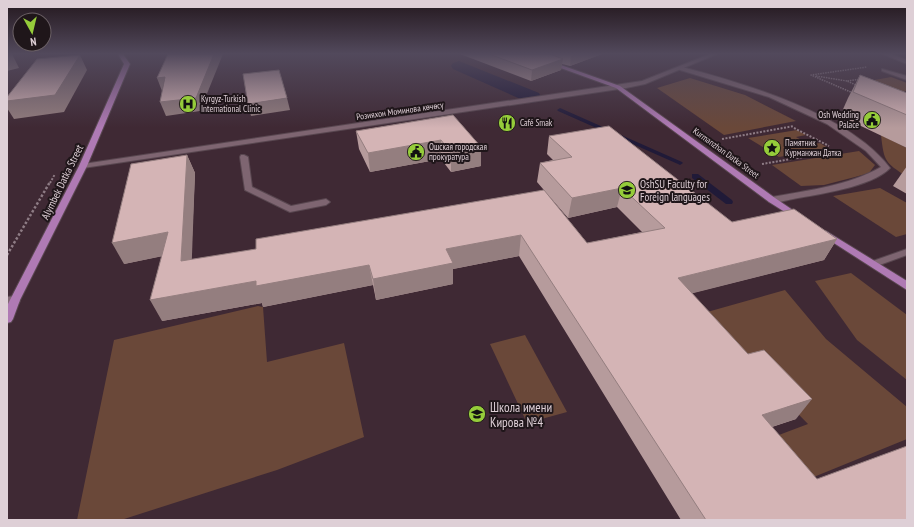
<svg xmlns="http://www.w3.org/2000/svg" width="914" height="527" viewBox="0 0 914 527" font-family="'PT Sans Narrow',sans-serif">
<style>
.green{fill:#6a4839}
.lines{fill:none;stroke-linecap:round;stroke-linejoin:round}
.stream{fill:#201a38;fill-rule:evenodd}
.canal{fill:#201a38;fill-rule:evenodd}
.service-casing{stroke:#594750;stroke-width:2}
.minor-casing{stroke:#594750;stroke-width:2}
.primary-casing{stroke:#594750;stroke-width:2}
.path-far2{stroke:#8e7c85;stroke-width:1.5;stroke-dasharray:1.5 1;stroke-linecap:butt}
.path-far1{stroke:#8e7c85;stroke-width:2;stroke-dasharray:2 1.5;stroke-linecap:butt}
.path{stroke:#8e7c85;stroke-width:2.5;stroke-dasharray:2.5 2;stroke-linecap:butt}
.service{fill:#7e6571;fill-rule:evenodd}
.minor{fill:#7e6571;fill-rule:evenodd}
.primary{fill:#af7ab4;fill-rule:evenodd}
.wall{fill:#b69b9c}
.shaded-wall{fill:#947e7f}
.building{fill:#d4b4b5;stroke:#947e7f}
.labels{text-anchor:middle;stroke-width:4;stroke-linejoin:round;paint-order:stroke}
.far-poi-label{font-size:9px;fill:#decfd6;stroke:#1f161a;text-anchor:start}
.far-street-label{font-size:9px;fill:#decfd6;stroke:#1f161a}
.street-label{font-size:11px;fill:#decfd6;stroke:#1f161a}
.poi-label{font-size:11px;fill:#decfd6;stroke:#1f161a;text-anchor:start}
.near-poi-label{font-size:13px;fill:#decfd6;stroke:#1f161a;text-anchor:start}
</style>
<rect width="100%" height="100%" fill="#3f2934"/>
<g class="green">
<polygon points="891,77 907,83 907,91 887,94 858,83"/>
<polygon points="690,78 745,95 796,121 724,135 657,88"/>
<polygon points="797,130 806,135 796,137 810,145 820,143 828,148 779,157 748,138"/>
<path d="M881,135L907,148V177C885,162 884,162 881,135Z"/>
<polygon points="859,151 875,165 869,173 855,177 824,185 801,186 772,165"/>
<polygon points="880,188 907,203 907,234 896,237 833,196"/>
<polygon points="851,273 907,315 907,380 857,340 815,281"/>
<polygon points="785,290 826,339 907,407 907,439 799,483 763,441 808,424 753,368 693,316"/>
<polygon points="258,306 263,307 267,362 344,343 364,437 277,470 121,520 77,520 114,340"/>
<polygon points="525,335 567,412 527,423 490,344"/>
</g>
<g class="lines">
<g class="stream">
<polygon points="560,108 682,162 683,163 680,165 678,164 558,111 557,110"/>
<polygon points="692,174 698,174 732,200 733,202 732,204 726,204 692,178"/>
</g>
<polygon class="canal" points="459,61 539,93 541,97 539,101 532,103 525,101 453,69 451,66 453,63"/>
<defs>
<g id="service">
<path d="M682,67C746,84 849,114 890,168C872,187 819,194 793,199C786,200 776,204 769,202L768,200L769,198L772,197C810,190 847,186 881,167L866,151L827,124L769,97L680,70L679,69Z"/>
<polygon points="882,69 907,76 907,80 882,71"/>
<polygon points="241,155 244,155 248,157 252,187 291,206 326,199 330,202 326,205 290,212 245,190 240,157"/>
<polygon points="907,249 907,255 874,267 869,264 870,262"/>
<polygon points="15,296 19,297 20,300 19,303 7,305 7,297"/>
</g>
<g id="minor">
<polygon points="710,54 717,54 645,84 626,88 83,168 79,166 83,164 642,81"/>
<polygon points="883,54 891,54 907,60 907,64"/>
</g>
<g id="primary">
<polygon points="118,54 123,54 130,64 87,166 20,300 13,319 11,322 7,323 7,306 10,300 79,166 124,64"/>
<polygon points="522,54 530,54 620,86 775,198 803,217 799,220 796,219 769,202 616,88"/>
<polygon points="826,231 907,281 907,290 823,236 821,234 823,232"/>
</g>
</defs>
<use href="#service" class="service-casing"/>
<use href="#minor" class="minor-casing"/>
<use href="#primary" class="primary-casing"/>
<g class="path-far2">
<polyline points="816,76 847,81"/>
<polyline points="858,86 847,81 861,79"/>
<polyline points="853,93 811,75 867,67"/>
</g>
<g class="path-far1">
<polyline points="794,128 829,146"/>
<polyline points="722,139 794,126"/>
<polyline points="762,164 838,151"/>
<polyline points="50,183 55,174"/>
</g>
<polyline class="path" points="7,255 50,182"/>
<use href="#service" class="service"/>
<use href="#minor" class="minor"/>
<use href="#primary" class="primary"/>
</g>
<g class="wall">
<polygon points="460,54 602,54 570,66 562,64 561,70 531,81"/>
<polygon points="860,75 907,93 907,148 840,116 848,98"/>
<polygon points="453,115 481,147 481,166 451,172 441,159 370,172 359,149 356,131"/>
<polygon points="549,136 732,222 837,239 824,260 692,293 796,419 772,427 817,479 907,520 681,520 519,256 453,269 453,284 376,300 373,285 263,307 262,303 162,321 162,256 124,264 187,155 195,173 191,260 256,249 544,190 587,243 642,232 617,207 568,218 537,182 540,163 553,160 547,154"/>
<polygon points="907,166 907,194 893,186"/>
</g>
<g class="shaded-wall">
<polygon points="7,54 12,54 19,68 7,71"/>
<polygon points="214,54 223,54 200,111 166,116 160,102"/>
<polygon points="575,54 602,54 570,66 571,56"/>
<polygon points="80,55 87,70 64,112 14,119 7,108 7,101"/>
<polygon points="563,59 561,70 531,81 532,70"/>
<polygon points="165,77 162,91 157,78"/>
<polygon points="287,98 290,110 251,116 248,104"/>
<polygon points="441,140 441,159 370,172 368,153"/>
<polygon points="481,147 481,166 451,172 451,153"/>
<polygon points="187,155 195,173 191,282 181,261"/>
<polygon points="622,188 617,207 568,218 572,198"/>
<polygon points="168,232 178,253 124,264 112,243"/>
<polygon points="521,235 519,256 453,269 453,284 376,300 373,279 446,249"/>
<polygon points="837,239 824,260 670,299 678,278"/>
<polygon points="369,265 373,285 263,307 262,303 162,321 150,300 256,281"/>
<polygon points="812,399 796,419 747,435 762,415"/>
</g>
<g class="building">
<polygon points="168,54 214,54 196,98 160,102 165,77 157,78"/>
<polygon points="489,54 550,54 563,59 532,70"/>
<polygon points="80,55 55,95 7,101 7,97 37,59"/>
<polygon points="279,70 287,98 248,104 243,74"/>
<polygon points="860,75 907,93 907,115 853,92"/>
<polygon points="453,115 481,147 451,153 441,140 368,153 356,131"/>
<polygon points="609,126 732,222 794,209 837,239 678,278 748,354 764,350 812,399 762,415 817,479 907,446 907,520 706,520 521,235 446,249 453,263 373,279 369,265 256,286 256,281 150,300 168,232 112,243 131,164 187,155 181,261 256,249 256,239 544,190 587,243 665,228 622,188 572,198 540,163 572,157 549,136"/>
</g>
<linearGradient id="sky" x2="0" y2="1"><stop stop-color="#23171d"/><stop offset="0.42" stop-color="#52495c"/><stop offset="1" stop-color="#52495c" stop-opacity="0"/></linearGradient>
<rect width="914" height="128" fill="url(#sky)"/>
<defs>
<symbol id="hospital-disc" viewBox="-11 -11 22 22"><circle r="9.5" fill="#95cc3a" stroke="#1f161a"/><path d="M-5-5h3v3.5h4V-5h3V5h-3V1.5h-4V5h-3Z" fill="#111"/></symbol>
<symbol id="civic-disc" viewBox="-11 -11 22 22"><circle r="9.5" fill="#95cc3a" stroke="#1f161a"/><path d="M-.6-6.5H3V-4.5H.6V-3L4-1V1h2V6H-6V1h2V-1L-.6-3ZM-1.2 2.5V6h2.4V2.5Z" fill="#111"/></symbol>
<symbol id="restaurant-disc" viewBox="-11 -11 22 22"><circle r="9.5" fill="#95cc3a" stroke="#1f161a"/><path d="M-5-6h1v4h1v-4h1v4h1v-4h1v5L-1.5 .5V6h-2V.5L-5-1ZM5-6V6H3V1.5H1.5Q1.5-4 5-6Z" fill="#111"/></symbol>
<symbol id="sight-disc" viewBox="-11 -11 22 22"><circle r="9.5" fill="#95cc3a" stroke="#1f161a"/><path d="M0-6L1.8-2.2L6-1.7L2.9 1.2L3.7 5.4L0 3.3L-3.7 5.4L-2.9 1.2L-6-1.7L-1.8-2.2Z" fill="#111"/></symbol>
<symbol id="university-disc" viewBox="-11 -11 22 22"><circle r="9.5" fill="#95cc3a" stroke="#1f161a"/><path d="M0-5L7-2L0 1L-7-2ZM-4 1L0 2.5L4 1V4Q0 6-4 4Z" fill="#111"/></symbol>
<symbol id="school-disc" viewBox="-11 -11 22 22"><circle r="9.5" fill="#95cc3a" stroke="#1f161a"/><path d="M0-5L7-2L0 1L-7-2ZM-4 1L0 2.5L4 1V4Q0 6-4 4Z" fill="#111"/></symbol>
</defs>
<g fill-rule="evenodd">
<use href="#hospital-disc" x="178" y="94" width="20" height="20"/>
<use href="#civic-disc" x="862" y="110" width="20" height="20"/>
<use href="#restaurant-disc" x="497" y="113" width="20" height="20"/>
<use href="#sight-disc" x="762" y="138" width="20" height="20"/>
<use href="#civic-disc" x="406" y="142" width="20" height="20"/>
<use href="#university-disc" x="617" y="180" width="20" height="20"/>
<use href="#school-disc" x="467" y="404" width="20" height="20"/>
</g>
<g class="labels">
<g class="far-poi-label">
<text x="201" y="102">Kyrgyz-Turkish<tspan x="201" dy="10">International Clinic</tspan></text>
<text x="859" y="118" text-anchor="end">Osh Wedding<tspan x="859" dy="10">Palace</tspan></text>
<text x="520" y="126">Café Smak</text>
<text x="785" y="146">Памятник<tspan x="785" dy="10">Курманжан Датка</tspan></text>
<text x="429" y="150">Ошская городская<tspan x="429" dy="10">прокуратура</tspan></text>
</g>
<g class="far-street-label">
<text transform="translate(400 111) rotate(-8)" y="3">Розияхон Моминова көчөсү</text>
<text transform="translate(726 153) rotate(36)" y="3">Kurmanzhan Datka Street</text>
</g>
<g class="street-label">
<text transform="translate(62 182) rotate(-64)" y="4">Alymbek Datka Street</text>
</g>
<g class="poi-label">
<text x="640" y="188">OshSU Faculty for<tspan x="640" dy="13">Foreign languages</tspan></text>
</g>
<g class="near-poi-label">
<text x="490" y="412">Школа имени<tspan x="490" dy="15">Кирова №4</tspan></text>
</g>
</g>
<rect width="914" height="527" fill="none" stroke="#decfd6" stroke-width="16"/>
<g transform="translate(32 32) rotate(172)"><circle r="19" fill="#1f161a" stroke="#6b6065"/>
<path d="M0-3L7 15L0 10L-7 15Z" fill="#95cc3a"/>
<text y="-6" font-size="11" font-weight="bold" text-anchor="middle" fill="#decfd6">N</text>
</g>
</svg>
